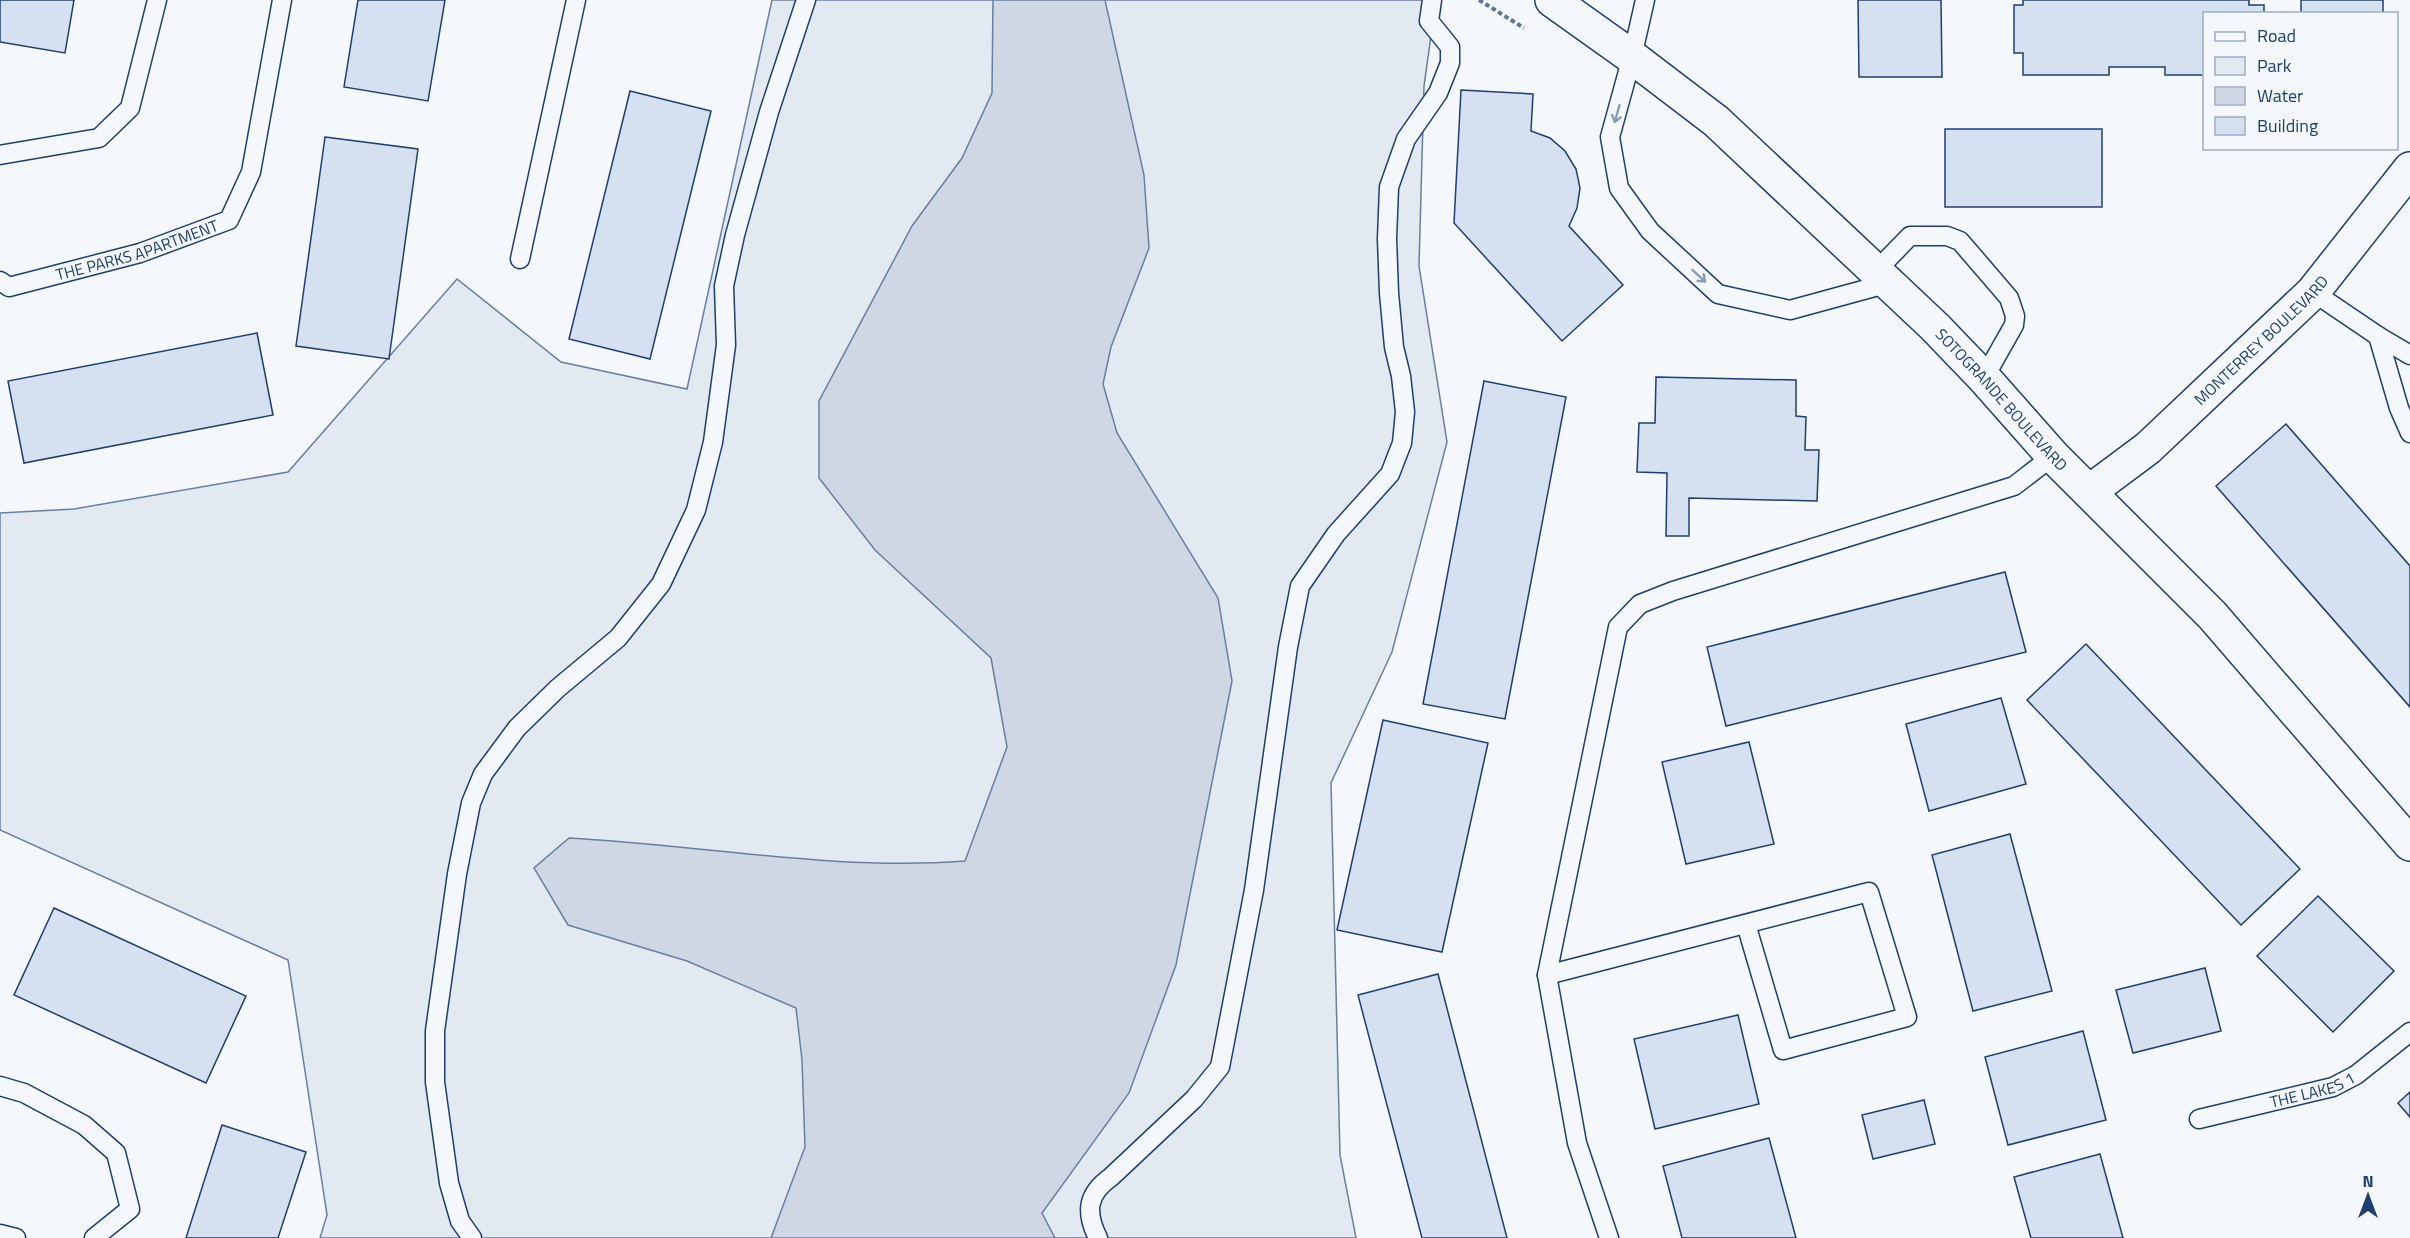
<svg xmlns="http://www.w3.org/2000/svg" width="2410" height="1238" viewBox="0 0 2410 1238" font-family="'Titillium Web',sans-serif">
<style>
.green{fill:#e3e9f0;stroke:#687fa3;stroke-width:1.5}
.water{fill:#cfd7e4;stroke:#687fa3;stroke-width:1.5}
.building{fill:#d5e0f0;stroke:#1d3f73;stroke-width:1.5}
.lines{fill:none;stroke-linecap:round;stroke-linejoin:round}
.lane-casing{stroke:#1d3f73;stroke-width:21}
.street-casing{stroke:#1d3f73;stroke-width:36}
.secondary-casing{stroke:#1d3f73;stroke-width:36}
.path{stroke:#5e769c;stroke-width:4;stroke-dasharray:4.5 3;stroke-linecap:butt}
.lane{stroke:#f4f7fb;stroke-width:18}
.street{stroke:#f4f7fb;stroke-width:33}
.secondary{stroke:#f4f7fb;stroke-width:33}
.oneway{stroke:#889bb7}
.labels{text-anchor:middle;stroke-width:4.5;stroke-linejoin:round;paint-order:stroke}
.street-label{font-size:16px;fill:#1d3f73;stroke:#f4f7fb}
</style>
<rect width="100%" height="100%" fill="#f4f7fb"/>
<polygon class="green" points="772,0 1436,0 1424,86 1419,266 1447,442 1392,652 1331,783 1340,1155 1356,1238 320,1238 327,1215 288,960 0,830 0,513 74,509 288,472 457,279 561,362 687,389"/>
<path class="water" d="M993,0H1105L1144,175L1149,248L1111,347L1103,384L1117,433L1218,598L1232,681L1176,965L1129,1093L1042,1213L1055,1238H771L805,1147L802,1060L796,1008L687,961L568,925L534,868L569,838C701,845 833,871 965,861L1007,747L991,658L875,550L819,478V401L912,226L962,158L992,93Z"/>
<g class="building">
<polygon points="0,0 74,0 65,53 0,42"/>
<polygon points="358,0 445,0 428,101 344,87"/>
<polygon points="1858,0 1941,0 1942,77 1859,77"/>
<polygon points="2023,0 2249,0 2249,5 2264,5 2264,14 2204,14 2204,75 2165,75 2165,67 2109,67 2109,75 2023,75 2023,53 2014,53 2014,5 2023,5"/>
<rect x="2301" y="0" width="82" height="14"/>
<polygon points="1461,90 1533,94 1531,131 1550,138 1565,151 1576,169 1580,188 1577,208 1569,226 1623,285 1562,341 1454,223"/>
<polygon points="630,91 711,111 650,359 569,339"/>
<rect x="1945" y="129" width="157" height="78"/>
<polygon points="325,137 418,149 389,359 296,346"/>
<polygon points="257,333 273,415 24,463 8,381"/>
<polygon points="1656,377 1796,380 1796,416 1806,417 1805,450 1819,450 1817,501 1689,498 1689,536 1666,536 1667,473 1637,472 1639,423 1655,423"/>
<polygon points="1484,381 1566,397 1505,719 1423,704"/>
<polygon points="2286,424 2410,566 2410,707 2216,486"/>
<polygon points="2005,572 2026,652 1726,726 1707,647"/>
<polygon points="2086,644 2300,869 2241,925 2027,700"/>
<polygon points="2001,698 2026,784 1929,811 1906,724"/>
<polygon points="1383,720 1488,743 1442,952 1337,930"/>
<polygon points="1749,742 1774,844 1686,864 1662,762"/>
<polygon points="2010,834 2052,991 1973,1011 1932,855"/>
<polygon points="2318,896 2394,971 2333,1032 2257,956"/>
<polygon points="54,908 246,996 206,1083 14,995"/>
<polygon points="2205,968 2221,1031 2133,1053 2116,990"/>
<polygon points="1438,974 1507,1238 1422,1238 1358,995"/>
<polygon points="1738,1015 1759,1104 1655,1129 1634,1039"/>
<polygon points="2083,1031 2106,1120 2008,1145 1985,1057"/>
<polygon points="2410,1092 2410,1117 2398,1103"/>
<polygon points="1924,1100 1935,1144 1873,1159 1862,1115"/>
<polygon points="222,1125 306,1152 278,1238 186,1238"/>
<polygon points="1769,1138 1796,1238 1682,1238 1663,1166"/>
<polygon points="2100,1154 2123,1238 2031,1238 2014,1177"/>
</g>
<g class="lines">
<defs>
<g id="lane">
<polyline points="1645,0 1632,57 1610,137 1619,188 1650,231 1718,294 1790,310 1889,283"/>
<polyline points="0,155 99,138 130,108 157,0"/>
<polyline points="520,259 576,0"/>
<polyline points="1876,271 1910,236 1947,236 1960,241 2009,298 2015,316 2014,325 1984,378"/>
<path id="s1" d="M0,281L9,287L140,253L229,220L251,172L282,0"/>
<polyline points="2313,292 2378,336 2399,408 2410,433"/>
<polyline points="2378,336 2410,355"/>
<polyline points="1547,975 1869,892 1907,1017 1783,1050 1746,924"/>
<polyline points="0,1086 24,1093 84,1125 116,1153 130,1209 94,1238"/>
<path id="s2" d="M2199,1119L2333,1087L2356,1075L2410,1032"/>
<polyline points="0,1234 16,1238"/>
<polyline points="472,1238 460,1221 449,1183 435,1082 435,1031 457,874 471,803 483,774 517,728 558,688 618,638 661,584 696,510 713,442 726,345 724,286 735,235 769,112 806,0"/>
<path d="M1098,1238C1085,1212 1087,1194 1111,1177L1194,1099L1220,1067L1254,890L1288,647L1300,586L1336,534L1390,474L1402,443L1405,412L1401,376L1394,347L1389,293L1387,239L1389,187L1406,139L1438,93L1450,63V47L1429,21L1432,0"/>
<polyline points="1609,1238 1577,1143 1547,975 1618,627 1640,604 1673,591 2014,486 2053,456"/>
</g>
<g id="street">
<path id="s3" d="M2089,492L2148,448L2313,292L2410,169"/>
</g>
<g id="secondary">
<path id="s4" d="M1552,0L1632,57L1716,121L1935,327L1984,378L2053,456L2212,615L2410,844"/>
</g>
</defs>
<use href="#lane" class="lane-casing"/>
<use href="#street" class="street-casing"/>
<use href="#secondary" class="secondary-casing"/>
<polyline class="path" points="1479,0 1524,28"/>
<use href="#lane" class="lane"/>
<use href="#street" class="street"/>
<use href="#secondary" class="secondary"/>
</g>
<defs><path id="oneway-shaft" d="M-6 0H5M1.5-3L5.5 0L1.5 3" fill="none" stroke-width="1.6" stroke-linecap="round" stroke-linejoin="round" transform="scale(1.5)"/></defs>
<g class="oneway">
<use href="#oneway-shaft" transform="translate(1617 114) rotate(106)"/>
<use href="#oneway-shaft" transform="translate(1699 276) rotate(43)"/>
</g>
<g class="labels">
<g class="street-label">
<text dy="6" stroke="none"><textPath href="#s1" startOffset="144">THE PARKS APARTMENT</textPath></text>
<text dy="6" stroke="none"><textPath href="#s3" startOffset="230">MONTERREY BOULEVARD</textPath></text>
<text dy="6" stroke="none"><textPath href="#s4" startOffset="603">SOTOGRANDE BOULEVARD</textPath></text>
<text dy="6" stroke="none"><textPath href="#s2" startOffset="117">THE LAKES 1</textPath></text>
</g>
</g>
<rect x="2203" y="12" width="195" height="138" fill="#f4f7fb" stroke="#9eadc5" stroke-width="1.5"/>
<rect x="2215" y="32" width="30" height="9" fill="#f4f7fb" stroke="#9eadc5" stroke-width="1.5"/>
<text x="2257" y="42" font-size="18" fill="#1d3f73">Road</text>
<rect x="2215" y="57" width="30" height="18" fill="#e3e9f0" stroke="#9eadc5" stroke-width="1.5"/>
<text x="2257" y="72" font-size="18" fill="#1d3f73">Park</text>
<rect x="2215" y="87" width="30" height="18" fill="#cfd7e4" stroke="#9eadc5" stroke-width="1.5"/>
<text x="2257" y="102" font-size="18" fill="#1d3f73">Water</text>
<rect x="2215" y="117" width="30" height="18" fill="#d5e0f0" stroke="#9eadc5" stroke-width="1.5"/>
<text x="2257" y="132" font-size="18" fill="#1d3f73">Building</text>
<g transform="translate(2368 1196)" stroke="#f4f7fb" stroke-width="4.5" paint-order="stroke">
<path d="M0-4.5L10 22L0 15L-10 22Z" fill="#1d3f73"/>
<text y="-9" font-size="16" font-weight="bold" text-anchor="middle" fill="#1d3f73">N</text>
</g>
</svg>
